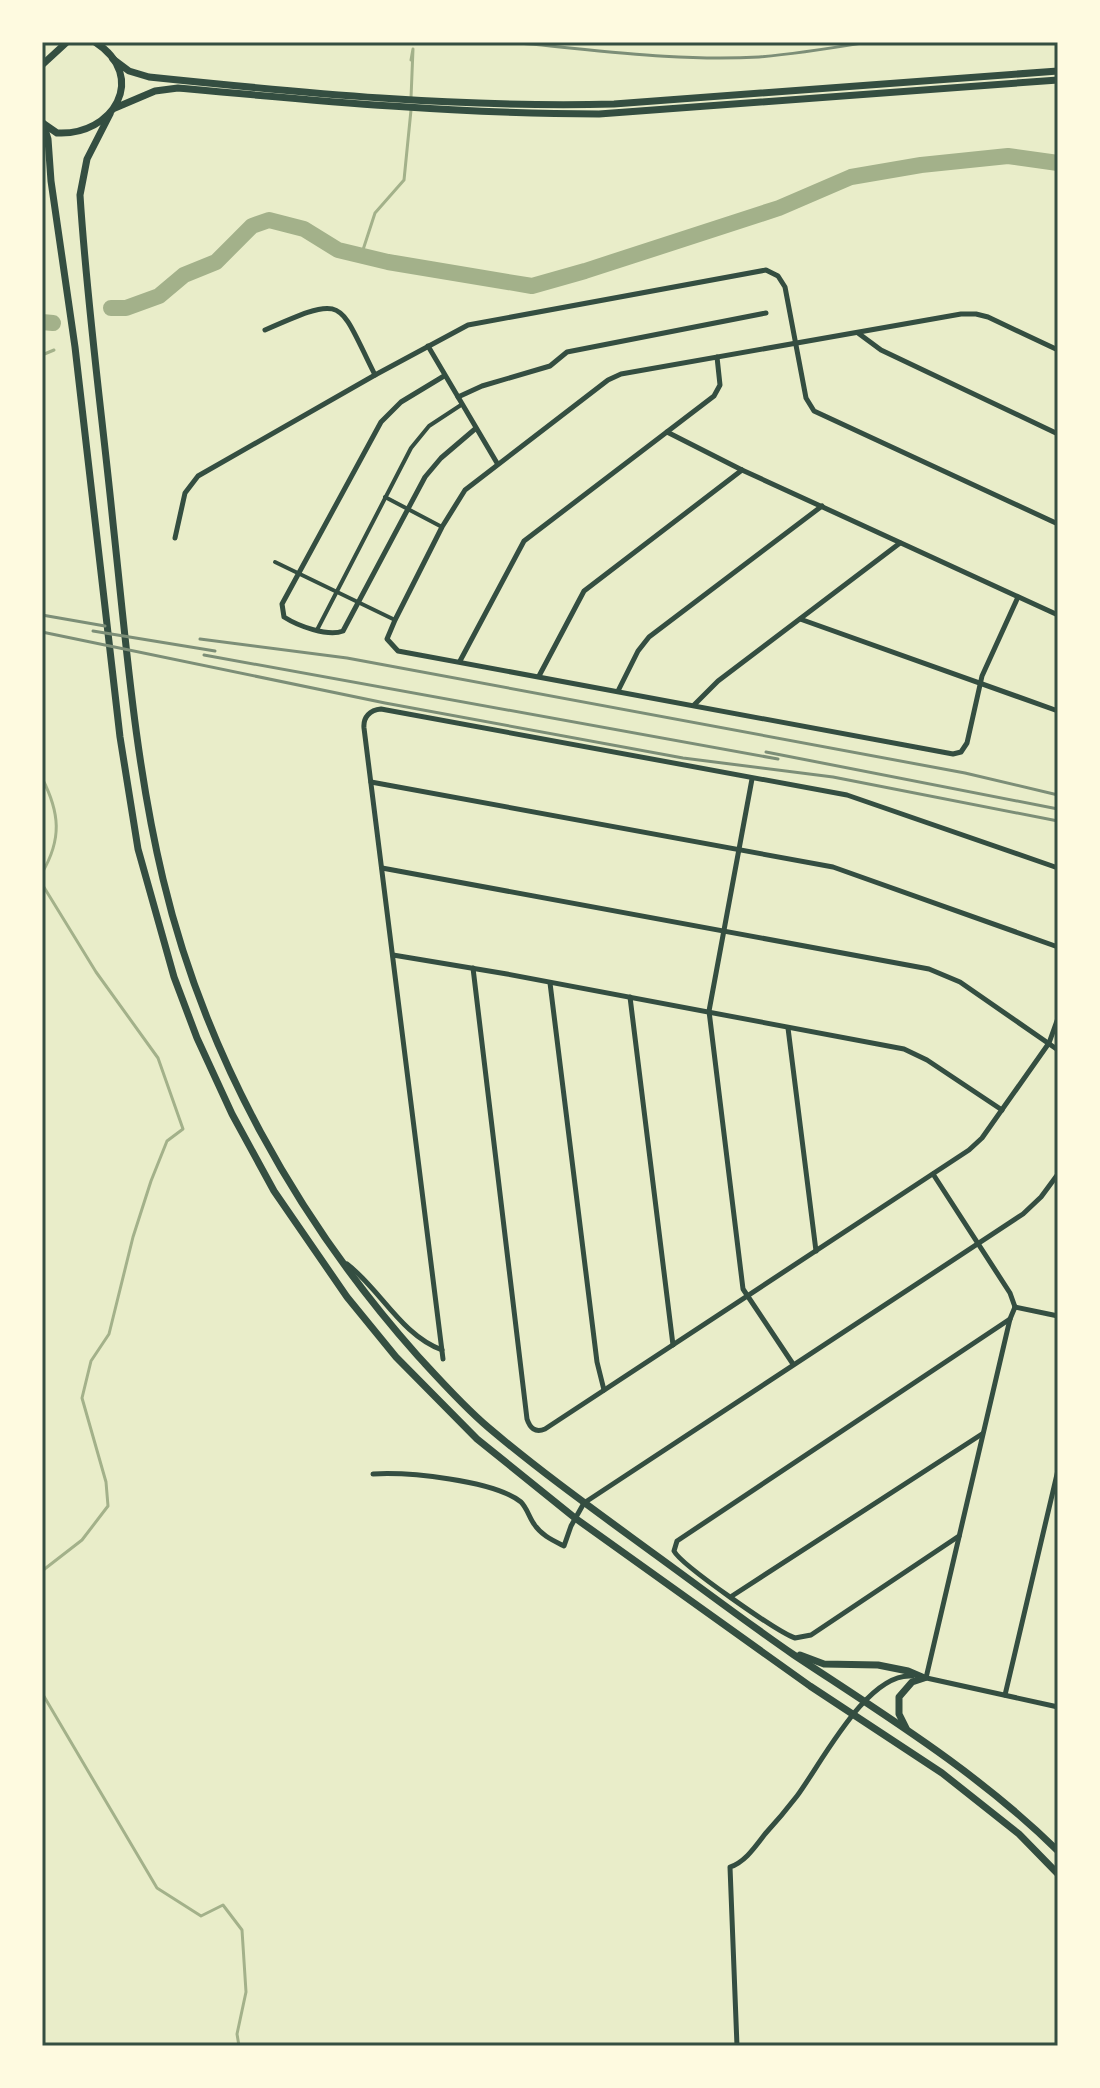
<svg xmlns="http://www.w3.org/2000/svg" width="1100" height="2088" viewBox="0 0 1100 2088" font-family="'Exo 2',sans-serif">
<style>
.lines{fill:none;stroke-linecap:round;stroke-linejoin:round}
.stream{stroke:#a3b18a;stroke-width:3}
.river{stroke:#a3b18a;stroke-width:16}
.pedestrian{stroke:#344e41;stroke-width:4}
.minor{stroke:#344e41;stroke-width:5}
.secondary{stroke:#344e41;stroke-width:7}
.rail{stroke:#7c8e77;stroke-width:3}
.neatline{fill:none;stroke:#344e41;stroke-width:3}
</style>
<rect width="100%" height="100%" fill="#e9edc9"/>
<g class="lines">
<g class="stream">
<polyline points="411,60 413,49 411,98"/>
<polyline points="361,256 375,213 404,180 411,110"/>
<polyline points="42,355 54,350"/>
<path d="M42,778C60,813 62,839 42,873"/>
<polyline points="42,884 96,972 158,1058 183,1129 167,1141 151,1181 133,1237 109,1334 91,1361 82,1398 106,1482 108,1506 82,1540 42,1571"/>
<polyline points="42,1693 157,1888 201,1916 223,1905 242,1930 246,1992 237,2034 239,2046"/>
</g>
<g class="river">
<polyline points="111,308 126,308 159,296 184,275 216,262 252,226 269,220 304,229 338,250 388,262 532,286 585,271 779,208 851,177 921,165 1008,156 1058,163"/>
<polyline points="42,322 53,323"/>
</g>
<g class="pedestrian">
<polyline points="385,497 442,527"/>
<polyline points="275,562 395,620"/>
<polyline points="317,630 411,448 429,426 461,405"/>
</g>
<g class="minor">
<path d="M265,330C347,294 337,299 375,375"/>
<polyline points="858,333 881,350 1058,434"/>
<polyline points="428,346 497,463"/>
<path d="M444,376L401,402L381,422L282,604L284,617C298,626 328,637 343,631L425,477L441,458L475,429"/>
<polyline points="458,397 482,386 550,366 567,352 766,313"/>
<polyline points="667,432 742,470 1058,615"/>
<polyline points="175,538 185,493 198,476 375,375 468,325 766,270 778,276 785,287 806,398 814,411 1058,524"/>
<polyline points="1018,597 982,676 967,743 961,752 953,754 398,651 387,639 395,620 442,527 465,490 608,380 621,374 961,314 976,314 988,317 1058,350"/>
<polyline points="800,619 1058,711"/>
<polyline points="460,661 524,541 714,396 720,385 717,357"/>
<polyline points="539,676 584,591 742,470"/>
<polyline points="618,691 638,651 649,637 822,506"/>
<polyline points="694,705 718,681 900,543"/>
<polyline points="752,779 709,1011 743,1289 793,1364"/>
<polyline points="371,782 833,867 1058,947"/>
<polyline points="382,868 929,969 960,982 1058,1050"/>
<polyline points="393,955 507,974 904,1049 927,1060 1002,1110"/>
<path d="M473,968L527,1419C530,1428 535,1433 545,1429L969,1150L982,1138L1049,1043L1058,1018"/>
<polyline points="550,983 597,1362 604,1390"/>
<polyline points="630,997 673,1345"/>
<polyline points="788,1028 816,1251"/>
<polyline points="933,1174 1010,1293 1015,1307"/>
<path d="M347,1264C380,1289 401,1335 442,1350"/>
<polyline points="1015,1307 1058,1316"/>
<path d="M443,1359L364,728C363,717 370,710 381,709L847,795L1058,868"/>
<path d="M373,1474C408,1472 493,1480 521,1502C527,1508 529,1517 534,1524C541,1535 552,1540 564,1546L571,1526L584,1503L1023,1214L1041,1197L1058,1174"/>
<path d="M959,1536L811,1635L795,1638C779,1633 681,1565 674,1551L677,1541L1010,1319"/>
<polyline points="732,1596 982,1434"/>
<polyline points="922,1677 1058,1707"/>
<polyline points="926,1678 1010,1319 1015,1307"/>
<polyline points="1005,1695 1058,1470"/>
<path d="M737,2046L730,1867C745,1862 755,1847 765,1834C776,1822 787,1809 797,1796C821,1764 867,1672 912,1676"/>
</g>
<g class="secondary">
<path d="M113,59L129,71L149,77C303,93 459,108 614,104L1058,71"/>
<polyline points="42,65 67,42"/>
<path d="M115,108L155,91L178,88C319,101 458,114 599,114L1058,80"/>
<path d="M110,114L87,159L80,195C87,305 102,414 113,523C126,642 135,762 163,879C205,1055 297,1220 417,1355C440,1380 463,1406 489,1428C541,1472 597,1512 653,1553C700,1587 746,1622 794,1655C886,1716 979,1773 1058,1851"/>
<polyline points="43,123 48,139 51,181 75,347 120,737 138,849 174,977 197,1038 232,1114 274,1191 347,1297 396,1357 477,1439 575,1518 810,1686 942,1773 1019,1834 1058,1874"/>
<path d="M44,124L57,133C113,136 149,77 95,42"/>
<polyline points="800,1655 824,1664 878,1665 908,1671 922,1677"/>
<polyline points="906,1728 899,1714 899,1697 912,1682 924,1678"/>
</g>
<g class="rail">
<path d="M508,42C591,49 675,62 759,57C796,54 832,48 869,42"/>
<polyline points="42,615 105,626"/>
<polyline points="93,631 215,651"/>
<polyline points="42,632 385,703 683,758 833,777 1058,821"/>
<polyline points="200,639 347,658 965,773 1058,795"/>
<polyline points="204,655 778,759"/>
<polyline points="766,752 1058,809"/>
</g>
</g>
<rect width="1100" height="2088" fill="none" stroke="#fefae0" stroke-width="88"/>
<rect x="44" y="44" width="1012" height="2000" class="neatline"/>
</svg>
